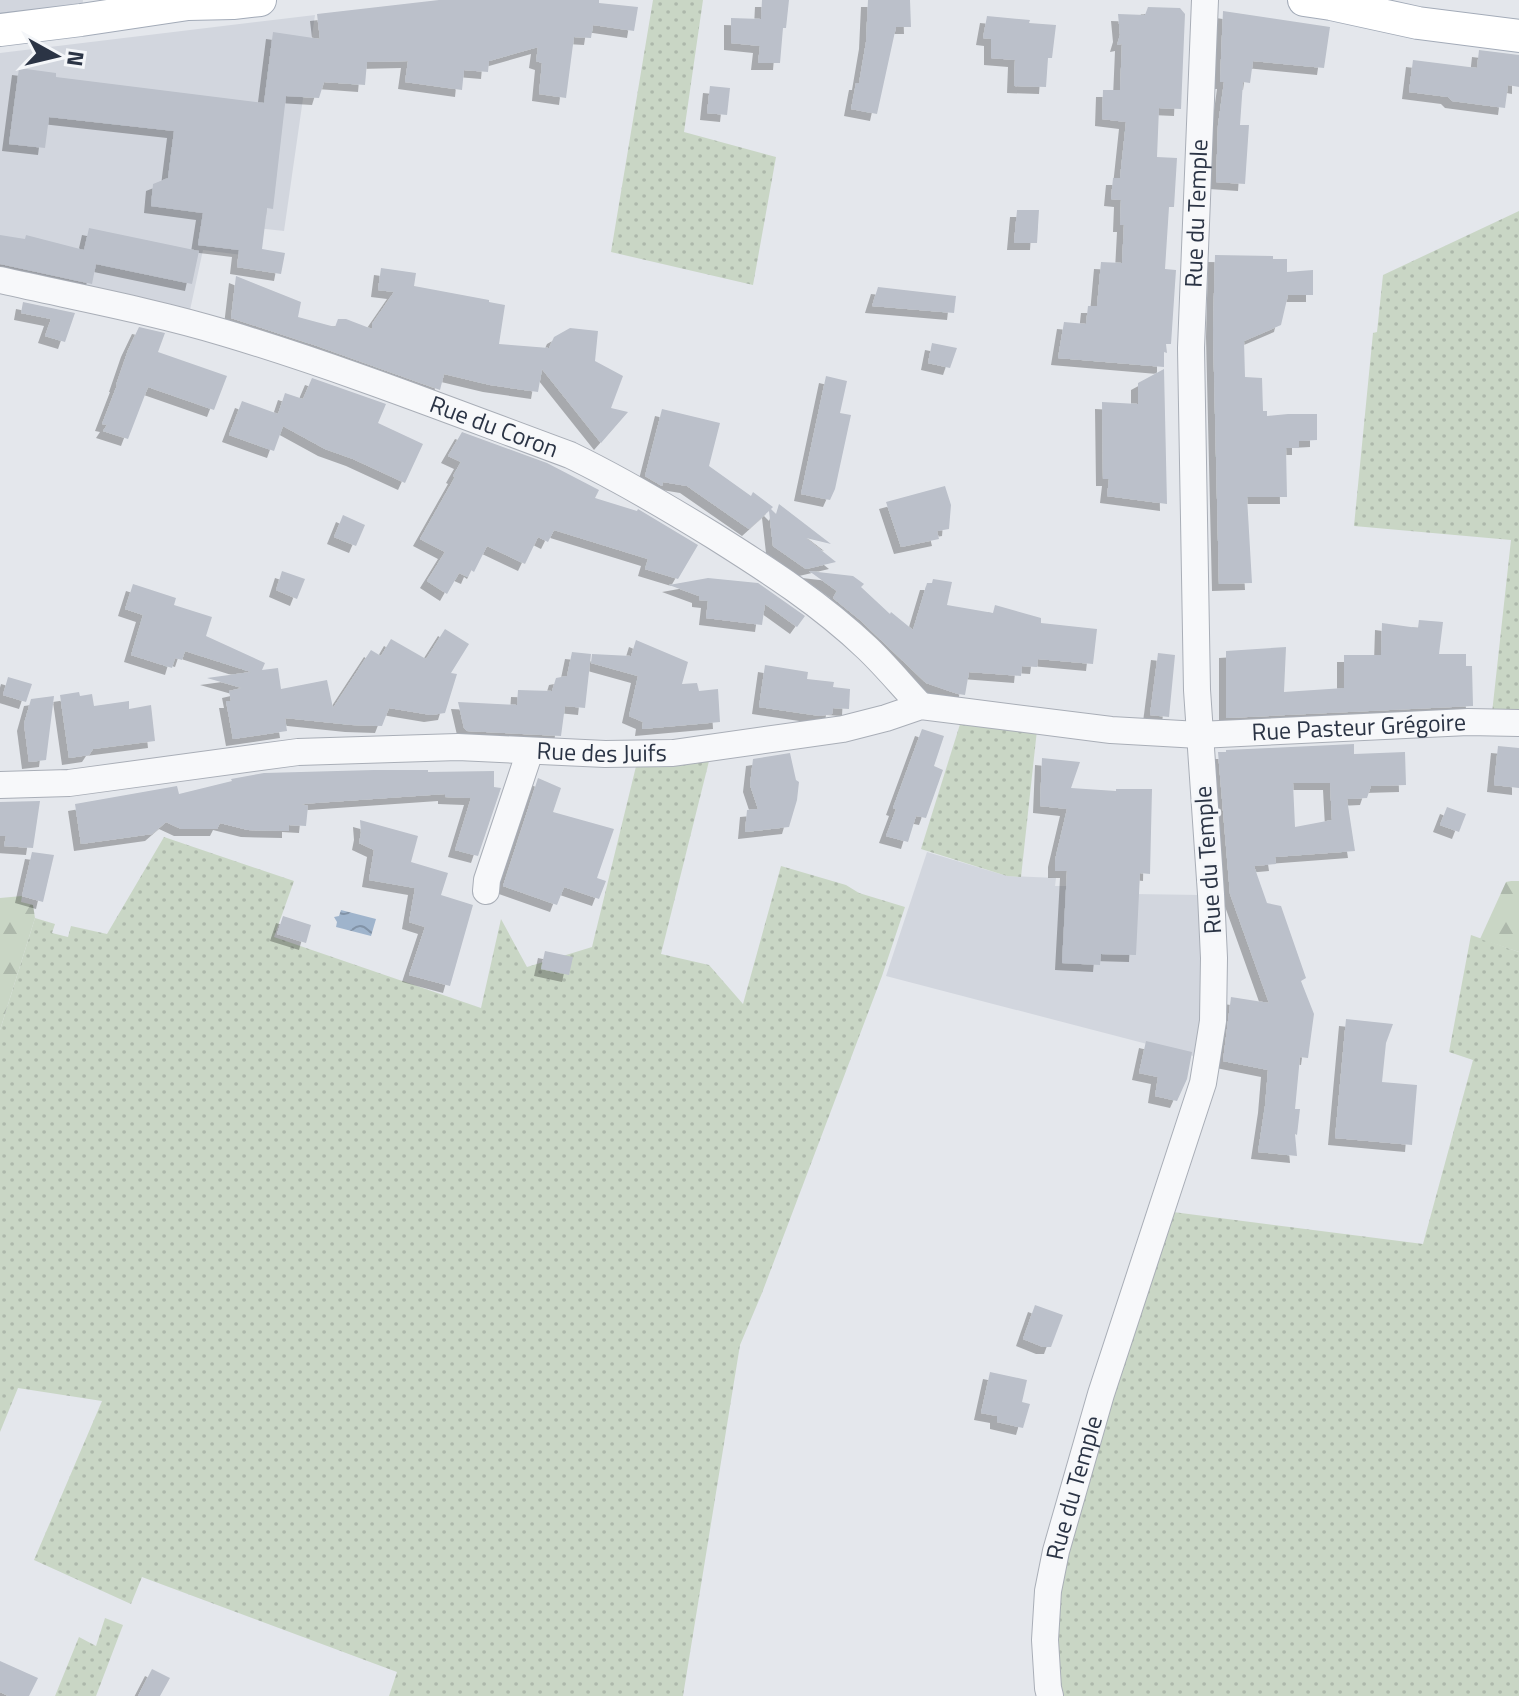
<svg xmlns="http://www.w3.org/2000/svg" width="1519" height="1696" viewBox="0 0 1519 1696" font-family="'Titillium Web',sans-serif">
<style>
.built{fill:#d2d6de}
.green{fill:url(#green-dots)}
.forest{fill:url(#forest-firs)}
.water{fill:url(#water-waves)}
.building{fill:#bbc0ca;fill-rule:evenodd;filter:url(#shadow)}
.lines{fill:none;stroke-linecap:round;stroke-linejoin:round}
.minor-casing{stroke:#a9aeb7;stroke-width:28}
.major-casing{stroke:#a3abb8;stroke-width:34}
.minor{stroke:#f7f8fa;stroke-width:26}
.major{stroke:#fff;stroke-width:32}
.labels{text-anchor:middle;stroke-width:6;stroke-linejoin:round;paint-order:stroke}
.street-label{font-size:24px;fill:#2b3445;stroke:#f4f6f9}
</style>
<defs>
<pattern id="green-dots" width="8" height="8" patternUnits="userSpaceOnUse" patternTransform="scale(2)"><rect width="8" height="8" fill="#c9d6c5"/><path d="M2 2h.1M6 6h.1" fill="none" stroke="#adb8ab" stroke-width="1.8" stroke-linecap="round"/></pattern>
<pattern id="forest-firs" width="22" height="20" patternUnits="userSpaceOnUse" patternTransform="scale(2)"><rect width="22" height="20" fill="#c9d6c5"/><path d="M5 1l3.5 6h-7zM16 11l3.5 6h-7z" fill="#adb8ab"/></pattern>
<pattern id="water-waves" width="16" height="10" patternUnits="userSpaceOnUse" patternTransform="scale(2)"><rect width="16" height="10" fill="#9fb4cc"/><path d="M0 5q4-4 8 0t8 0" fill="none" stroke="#8293a7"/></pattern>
<filter id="shadow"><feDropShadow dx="-7" dy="7" stdDeviation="0" flood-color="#0004"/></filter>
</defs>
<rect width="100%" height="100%" fill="#e4e7ec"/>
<g class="built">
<polygon points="0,0 83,0 81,20 0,30"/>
<polygon points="315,15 284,231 246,227 242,255 203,250 190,310 0,267 0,53"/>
<polygon points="927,852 1007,876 1056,878 1055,886 1069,886 1068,893 1201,895 1205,981 1197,1057 886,976"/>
</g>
<g class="green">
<polygon points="653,0 703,0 684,132 776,157 753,285 611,252"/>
<polygon points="1519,211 1519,723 1491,722 1511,540 1354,526 1373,333 1377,332 1383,275"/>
<polygon points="961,721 1037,730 1021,877 1007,876 921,849"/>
<polygon points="712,749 661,954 709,965 743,1004 781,866 846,885 859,893 905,907 882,976 762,1293 740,1345 683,1696 389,1696 397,1672 142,1577 131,1604 34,1560 102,1401 18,1388 0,1432 0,1030 35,918 55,924 52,933 68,937 71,926 107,934 164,837 294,881 274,937 481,1008 501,919 527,967 592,947 639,754"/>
<polygon points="1471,935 1519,952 1519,1696 1058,1696 1054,1610 1074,1516 1173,1212 1423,1244 1473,1060 1449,1052"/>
<polygon points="105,1618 123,1625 96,1696 55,1696 79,1637 96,1646"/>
</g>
<g class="forest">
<polygon points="1511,881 1519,881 1519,952 1480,939 1506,882"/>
<polygon points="22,896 21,902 33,905 35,918 0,1030 0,898"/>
</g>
<polygon class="water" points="341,910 376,919 371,936 336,927 337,922 334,917 339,916"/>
<g class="building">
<polygon points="439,0 599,0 599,3 638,7 634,31 593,25 591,38 574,37 566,98 539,94 542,63 536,61 538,47 489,61 488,72 464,70 462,90 405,82 408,61 367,62 365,85 324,82 319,98 286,96 273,209 267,208 262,249 285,253 281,274 237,267 239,250 198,245 203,213 151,206 153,184 168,178 174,131 49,117 45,148 9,144 19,68 56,73 56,77 264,103 273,32 320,39 317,14"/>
<polygon points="762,0 789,0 786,28 783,28 780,63 758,63 760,46 731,43 731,18 761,19"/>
<polygon points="868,0 910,0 911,27 896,27 877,114 851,109 856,83 859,83 866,42"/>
<polygon points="1148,7 1180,8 1185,14 1181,109 1159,108 1157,157 1177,158 1174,207 1169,207 1165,269 1176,270 1171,344 1166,344 1167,353 1164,352 1164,367 1058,358 1064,322 1086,324 1088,306 1097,306 1101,262 1122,263 1124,225 1120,225 1121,200 1111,199 1113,178 1120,178 1126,122 1102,119 1103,90 1120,90 1122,44 1117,45 1120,35 1118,14 1145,15"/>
<polygon points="1223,11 1330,27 1324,68 1253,61 1250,83 1243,82 1240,125 1249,125 1245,184 1216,182 1218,125 1224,82 1220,82"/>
<polygon points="987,16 1030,20 1029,23 1056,25 1052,58 1048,58 1046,87 1014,86 1015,60 991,58 991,39 983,38"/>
<polygon points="1479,50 1519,55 1519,87 1508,85 1505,108 1452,101 1448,97 1409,92 1413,60 1477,68"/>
<polygon points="710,86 730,88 727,115 707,113"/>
<polygon points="1017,210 1039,210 1037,243 1014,243"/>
<polygon points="89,228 199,251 192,284 96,264 92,284 0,264 0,235 25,239 26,235 84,250"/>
<polygon points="1215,255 1273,256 1273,259 1287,259 1287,272 1313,270 1313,295 1288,295 1281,325 1244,341 1245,377 1262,378 1263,411 1267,411 1267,416 1288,414 1317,414 1317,440 1299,441 1299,448 1286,448 1287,497 1247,497 1252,583 1219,584 1213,330"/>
<polygon points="381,268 416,273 414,286 489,300 489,302 505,305 499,344 549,348 554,337 570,328 598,331 595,361 623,376 611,408 628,412 601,443 542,369 538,392 490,385 444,374 440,390 317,346 231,318 236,276 301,302 298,317 335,327 338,319 346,319 372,329 372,324 394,292 378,290"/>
<polygon points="878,287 956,296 954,313 872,306"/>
<polygon points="23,302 75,313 65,342 45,336 51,319 21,313"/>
<polygon points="139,327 165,333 158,352 227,376 214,410 148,387 128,439 103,431 107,425 102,424 117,385 116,385 128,350"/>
<polygon points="932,343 957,348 950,368 928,363"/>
<polygon points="1164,369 1167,504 1107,496 1109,479 1103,479 1102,402 1138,404 1138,383"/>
<polygon points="826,376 847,381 840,413 851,415 835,489 830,500 801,494"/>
<polygon points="312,378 386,404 378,423 423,444 405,483 353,459 325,449 283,426 274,451 229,435 242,401 278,414 285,393 303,399"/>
<polygon points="662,409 720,423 709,466 751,496 753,492 773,507 771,509 776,514 779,504 831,544 806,538 836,562 806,569 773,546 769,511 749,529 687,486 663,482 662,486 645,476"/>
<polygon points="462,432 547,463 599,490 595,498 637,511 638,509 698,545 678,579 645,569 648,559 554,530 548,542 538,537 525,564 487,546 474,572 471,570 468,577 459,573 447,594 427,581 445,552 420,539 455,477 453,476 461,462 448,456"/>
<polygon points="945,486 951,505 949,529 937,531 939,539 901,547 886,502"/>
<polygon points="343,515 365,525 356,546 334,537"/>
<polygon points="282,571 305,579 297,599 276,590"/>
<polygon points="809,571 853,576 864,584 861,587 890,614 891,612 913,630 927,583 932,583 933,579 952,582 947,605 993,613 995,605 1041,618 1041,623 1097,629 1093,664 1038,659 1037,667 1022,666 1021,676 969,672 965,695 958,694 926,683 860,620 833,598 837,591"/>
<polygon points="708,578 758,583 805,616 797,627 765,604 762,625 706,618 708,601 699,600 699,596 669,585"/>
<polygon points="133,584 176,598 174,605 212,617 206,636 265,663 262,670 278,668 281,689 327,680 333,708 371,650 381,656 391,639 426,659 445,629 469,644 451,673 457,674 445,713 431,715 389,708 382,726 352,725 285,718 287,731 233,739 226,701 231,701 229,691 242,688 207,678 251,672 185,651 182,660 175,658 172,668 131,655 143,615 125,609"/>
<polygon points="1419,620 1443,622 1439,654 1466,654 1466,666 1472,666 1473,706 1226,718 1226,651 1286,647 1284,692 1344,688 1344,655 1381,655 1382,623 1418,628"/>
<polygon points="636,640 688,662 682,684 697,683 699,691 718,689 720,722 642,729 643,722 629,716 638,676 591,663 592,654 631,656"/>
<polygon points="572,652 591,654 585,708 565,706 561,736 467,731 464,728 458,702 517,705 518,690 552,691 556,678 567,676"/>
<polygon points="1158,653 1175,655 1169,717 1150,715"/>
<polygon points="765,665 808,672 807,679 834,682 833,687 850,689 849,709 833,708 832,714 820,716 759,707"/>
<polygon points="8,677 32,684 26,702 3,695"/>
<polygon points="79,692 80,696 92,694 94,706 129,701 129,709 151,705 155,741 93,749 89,755 69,758 60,695"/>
<polygon points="54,696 46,760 29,762 24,724 31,699"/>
<polygon points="922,729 944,736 934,766 943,770 926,818 916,816 908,842 886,836 896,809 893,808"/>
<path d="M1354,744V754L1405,752L1406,785L1371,786L1367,798L1347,799L1355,851L1275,857L1276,864L1254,866L1267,903L1281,906L1306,978L1301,981L1314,1014L1308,1058L1300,1057L1295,1109H1300L1297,1135L1295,1134L1297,1156L1258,1152L1265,1106L1268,1070L1223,1061L1231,997L1269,1003L1230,894L1218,752H1226V750ZM1293,783H1330L1332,820L1295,827Z"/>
<polygon points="1498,746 1519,748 1519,788 1494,785"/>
<polygon points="790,753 796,780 799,782 797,800 789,827 745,832 747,810 758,809 750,785 753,759"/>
<polygon points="1042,758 1080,762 1071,788 1116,791 1116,789 1152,789 1150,874 1140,873 1136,955 1101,954 1100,965 1062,963 1067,871 1055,871 1055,860 1067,809 1040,806"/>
<polygon points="374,770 428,770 428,772 494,771 494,787 501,788 478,856 455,850 471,798 445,797 445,794 301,804 308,806 306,826 289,825 289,831 248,830 220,823 217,829 181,829 166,822 152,834 81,844 75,804 177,786 179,794 232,781 231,779 264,773"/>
<polygon points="538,778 561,788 553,812 614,829 597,878 606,881 599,899 564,887 557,905 503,886"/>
<polygon points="40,801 33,848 4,846 6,836 0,836 0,802"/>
<polygon points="1447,807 1466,814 1459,832 1440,825"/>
<polygon points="360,820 418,836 411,862 448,873 441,895 473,905 450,986 409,975 425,927 409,922 415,888 369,880 374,850 359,843 361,833"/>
<polygon points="32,852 54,855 43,902 22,896"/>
<polygon points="283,916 311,925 306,943 277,934"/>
<polygon points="545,951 573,957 569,975 541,969"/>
<polygon points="1346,1019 1393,1024 1386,1043 1382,1082 1417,1085 1412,1145 1335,1138"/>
<polygon points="1146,1041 1192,1052 1187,1079 1177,1101 1155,1096 1158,1077 1139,1073"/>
<polygon points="1035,1305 1063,1315 1051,1347 1043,1347 1023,1339"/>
<polygon points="990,1372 1027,1380 1022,1402 1030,1404 1023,1428 997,1422 997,1416 981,1413"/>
<polygon points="0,1661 38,1678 29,1696 8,1696 0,1692"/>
<polygon points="152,1669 170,1678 160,1696 138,1696"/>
</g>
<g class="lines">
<defs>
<g id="minor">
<path id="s1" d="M0,280C75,297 152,311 225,333C342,368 456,413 570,455C620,479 667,507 714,536C768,570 821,604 867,648C886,666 903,687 921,706"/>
<path id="s2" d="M0,785L69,783L298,752L458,747L605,754L673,753L843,729L886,718L921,706L1111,730L1199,735L1468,722L1519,723"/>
<polyline points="486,891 487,880 530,751"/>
<path id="s3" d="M1050,1696L1048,1688L1045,1640L1048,1591L1056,1551L1101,1394L1203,1083L1213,1021L1214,958L1211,894L1197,690L1191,348L1205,0"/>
</g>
<g id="major">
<polyline points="1304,0 1331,4 1418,23 1519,36"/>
<polyline points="0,30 81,20 188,4 233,3 260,0"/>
</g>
</defs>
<use href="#minor" class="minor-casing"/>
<use href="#major" class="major-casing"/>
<use href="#minor" class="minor"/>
<use href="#major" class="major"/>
</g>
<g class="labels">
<g class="street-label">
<text dy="8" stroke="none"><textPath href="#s3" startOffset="1508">Rue du Temple</textPath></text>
<text dy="8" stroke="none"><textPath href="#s1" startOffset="516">Rue du Coron</textPath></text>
<text dy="8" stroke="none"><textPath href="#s2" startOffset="1368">Rue Pasteur Grégoire</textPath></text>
<text dy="8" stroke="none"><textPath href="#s2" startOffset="604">Rue des Juifs</textPath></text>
<text transform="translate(1208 860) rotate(-94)" y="8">Rue du Temple</text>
<text dy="8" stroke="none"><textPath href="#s3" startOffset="212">Rue du Temple</textPath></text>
</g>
</g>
<g transform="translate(56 56) rotate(98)" stroke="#f4f6f9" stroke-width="6" paint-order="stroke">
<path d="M0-6L14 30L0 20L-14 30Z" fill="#2b3445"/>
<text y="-12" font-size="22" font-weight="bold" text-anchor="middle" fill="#2b3445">N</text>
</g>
</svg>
